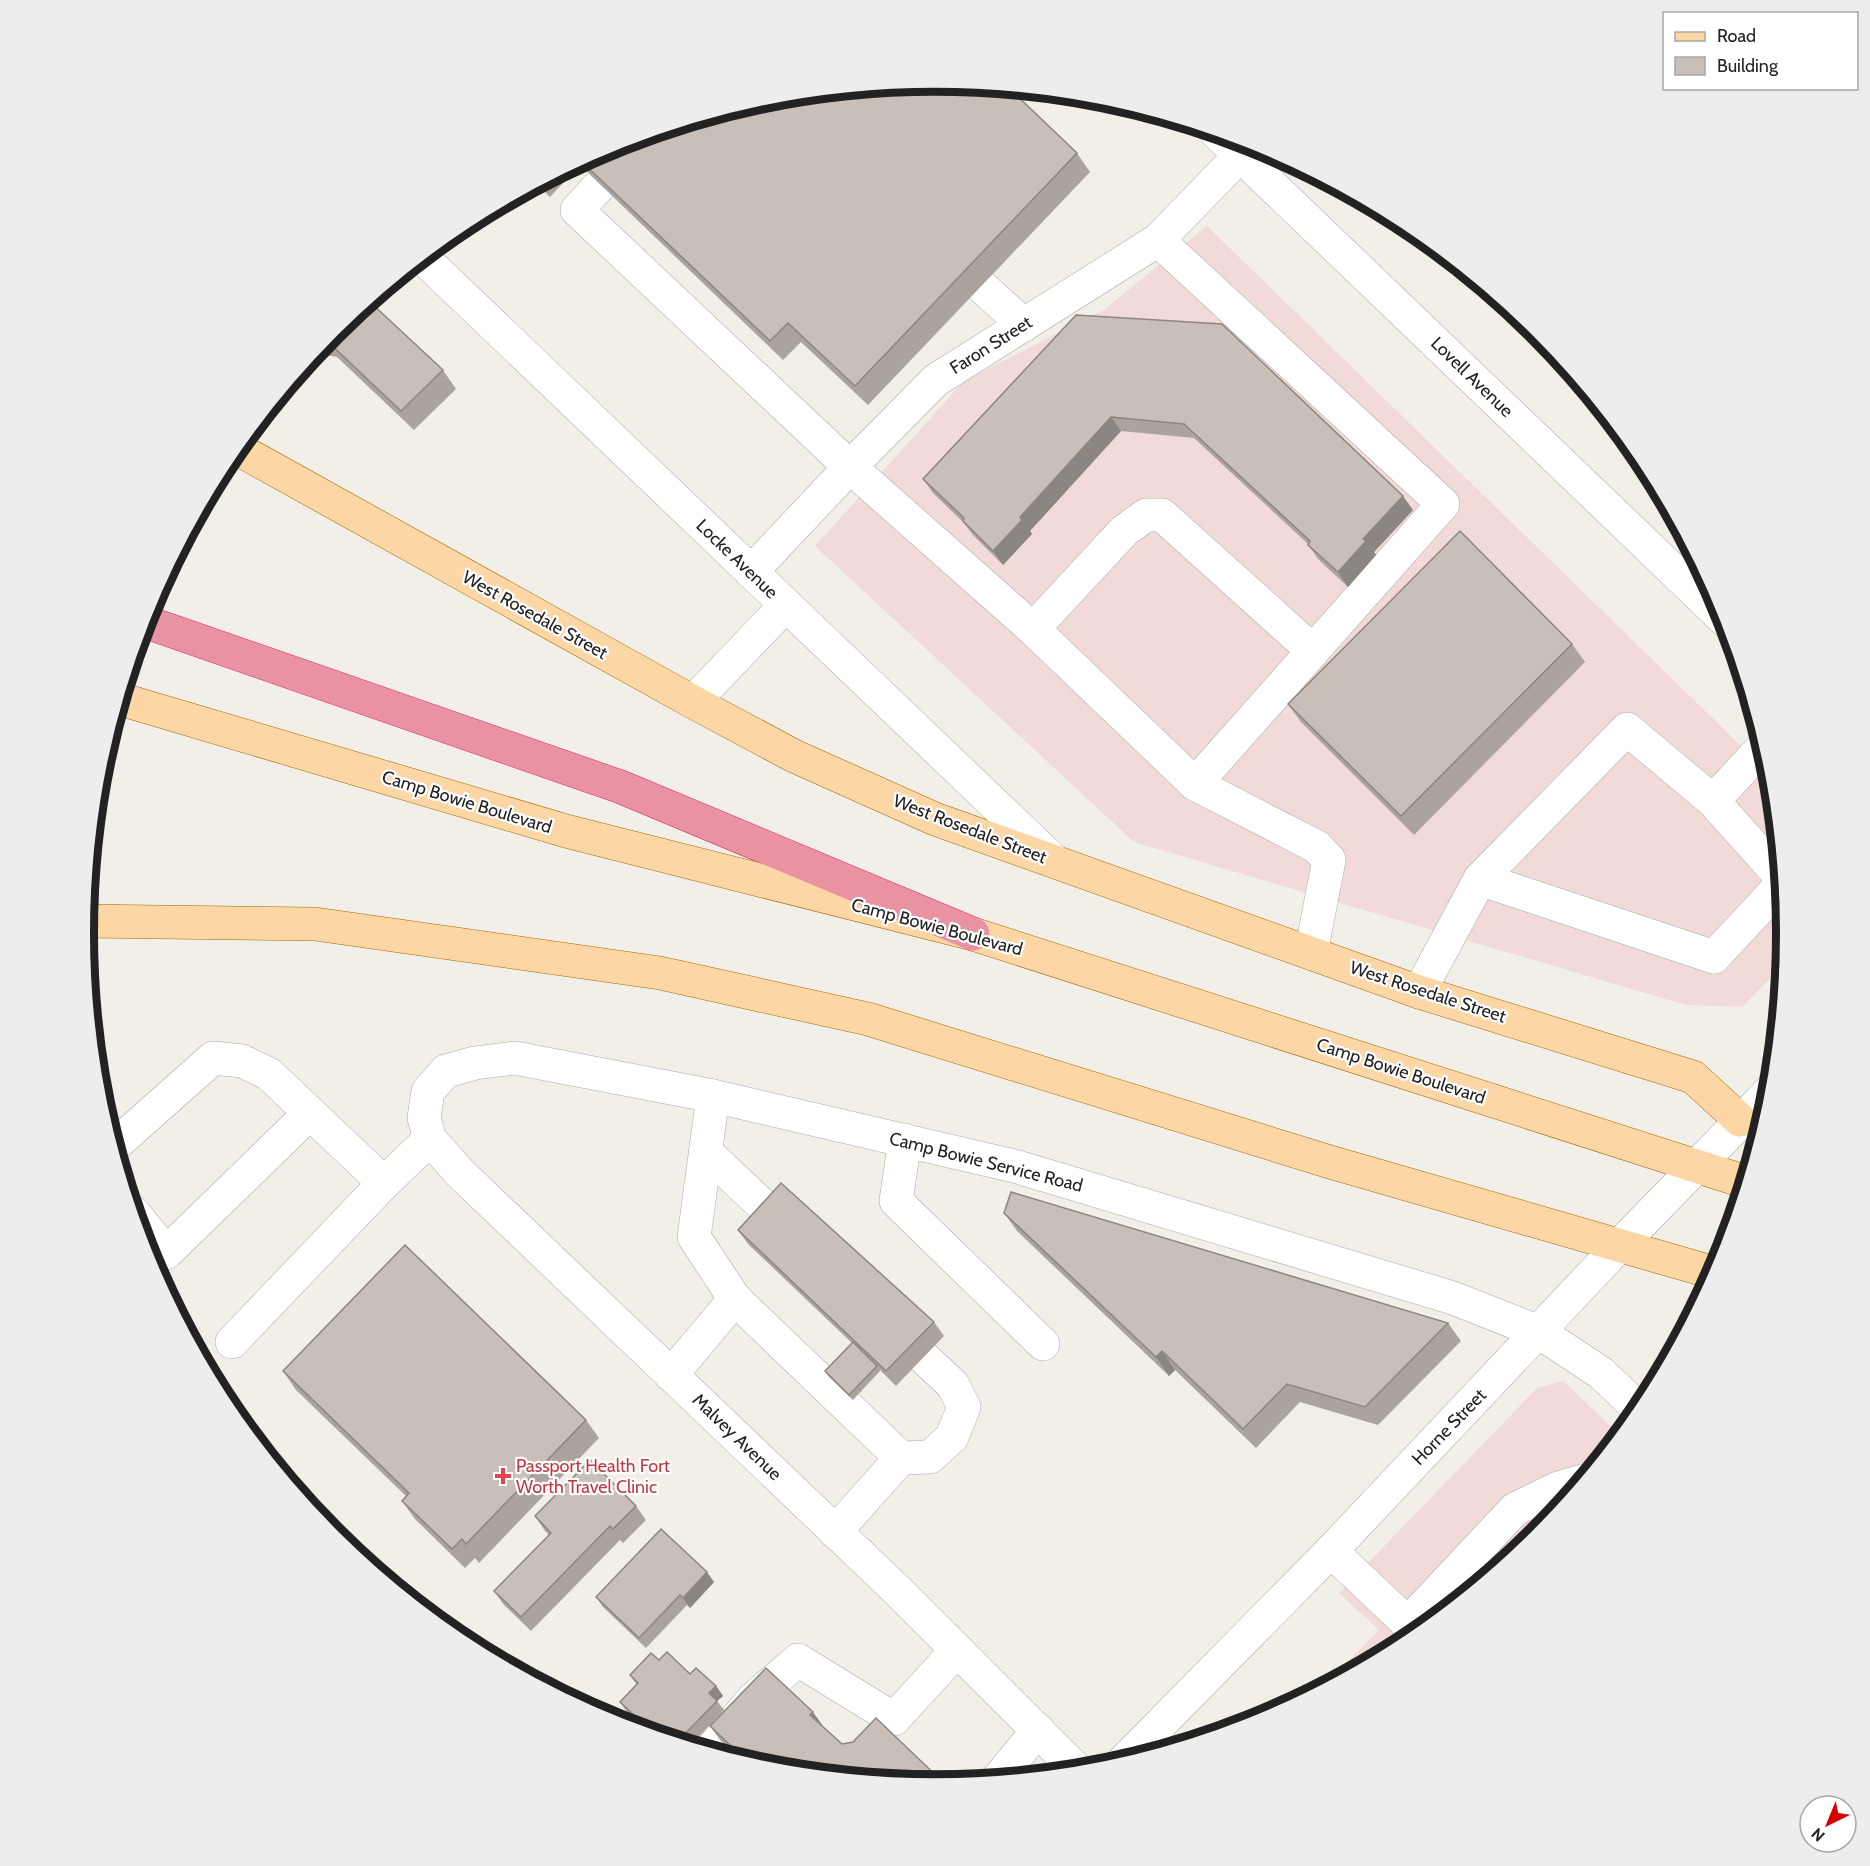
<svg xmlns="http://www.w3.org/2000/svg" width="1870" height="1866" viewBox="0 0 1870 1866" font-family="Cabin,sans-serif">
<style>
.commercial{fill:#f2dad9}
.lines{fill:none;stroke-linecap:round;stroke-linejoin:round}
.minor-casing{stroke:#a9a9a9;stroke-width:34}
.major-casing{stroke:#a06b00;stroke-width:34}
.highway-casing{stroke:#dc2a67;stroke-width:34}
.minor{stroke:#fff;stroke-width:33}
.major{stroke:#fcd6a4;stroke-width:33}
.highway{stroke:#e892a2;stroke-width:33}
.wall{fill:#aba49e}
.shaded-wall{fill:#8b8681}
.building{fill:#c7bfb8;stroke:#8b8681;stroke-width:1.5}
.health-dot{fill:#e0444e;stroke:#fff;stroke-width:2}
.labels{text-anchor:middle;stroke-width:4.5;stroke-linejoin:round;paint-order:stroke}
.street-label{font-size:18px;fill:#222;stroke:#fff}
.health-label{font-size:18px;fill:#be3a42;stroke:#fff;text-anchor:start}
.rim{fill:none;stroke:#222;stroke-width:8}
</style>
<rect width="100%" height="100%" fill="#f2efe9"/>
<g class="commercial">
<polygon points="1207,226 1771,775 1787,933 1784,964 1742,1007 1686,1005 1134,842 815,546 964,381 1105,309"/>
<polygon points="1563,1381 1620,1435 1537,1536 1408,1642 1324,1686 1379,1630 1339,1593 1537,1388"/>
</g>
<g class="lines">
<defs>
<g id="minor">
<polyline points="1216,132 1727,622"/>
<polyline points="600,185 577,210 850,467 1033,629 1195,784"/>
<polyline points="1158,240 1443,504 1195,784 1317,847 1329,860 1311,953"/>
<polyline points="422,257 1053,860"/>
<polyline points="981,286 1024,325"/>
<polyline points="751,572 850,467 936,380 1158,240 1252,143"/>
<polyline points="1033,629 1124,531 1146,515 1162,515 1313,651"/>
<polyline points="693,702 786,605"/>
<polyline points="1764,746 1713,801 1781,877"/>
<polyline points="1480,879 1627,729 1713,801"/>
<polyline points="1419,992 1480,879 1714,957 1782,884"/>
<polyline points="713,1096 694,1237 735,1299 901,1458 835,1532"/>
<polyline points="905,1140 896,1201 1043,1344"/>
<polyline points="114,1146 213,1058 242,1061 269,1074 384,1183"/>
<polyline points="706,1152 794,1235"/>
<polyline points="134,1213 166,1253 309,1114"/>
<polyline points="890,1326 953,1385 964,1407 952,1437 930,1457 901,1458"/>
<polyline points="232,1342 384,1183 430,1139"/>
<polyline points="671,1375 735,1299"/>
<polyline points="1331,1551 1418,1633"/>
<polyline points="1408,1623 1515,1509 1558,1488 1582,1481"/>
<polyline points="710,1751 752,1700 798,1660 894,1719 957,1650"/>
<polyline points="1123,1762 1331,1551 1619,1246 1772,1089"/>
<polyline points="1078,1771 898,1591 460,1173 430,1139 424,1118 428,1091 446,1071 475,1063 515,1058 713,1096 1018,1167 1453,1298 1539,1332 1601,1373 1640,1410"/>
<polyline points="998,1779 1038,1730"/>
</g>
<g id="major">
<polyline points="236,448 693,702 794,756 935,819 1419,992 1693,1077 1740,1120"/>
<polyline points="120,699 566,831 973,934 1746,1182"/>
<polyline points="84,921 315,924 660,973 868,1019 1330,1162 1715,1273"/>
</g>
<polyline id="highway" points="143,621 621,787 973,934"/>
</defs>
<use href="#minor" class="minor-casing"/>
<use href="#major" class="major-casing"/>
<use href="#highway" class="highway-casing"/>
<use href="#minor" class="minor"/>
<use href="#major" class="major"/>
<use href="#highway" class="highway"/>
</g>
<g class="wall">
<polygon points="609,146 1077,153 1090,172 868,405 801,342 783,360 580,165 550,197 537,184"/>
<polygon points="1076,315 1413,510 1374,552 1376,555 1348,587 1318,559 1308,544 1194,438 1121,431 1030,531 1032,534 1003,565 973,535 963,522 933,493 923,479"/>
<polygon points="333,330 443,370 456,389 414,430 337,357 315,353"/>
<polygon points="1572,644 1585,662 1414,835 1301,722 1288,704"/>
<polygon points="1004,1213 1448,1323 1461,1341 1378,1425 1300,1402 1256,1448 1175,1370 1169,1376 1017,1231"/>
<polygon points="738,1230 934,1322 944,1336 896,1386 880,1370 880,1371 853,1400 828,1376 825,1371 852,1343 748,1244"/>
<polygon points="283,1371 586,1420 599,1438 479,1563 475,1558 465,1568 415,1519 402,1501 406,1496 296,1390"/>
<polygon points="636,1506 646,1520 623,1543 620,1540 531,1631 504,1605 494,1591 549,1535 545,1531 535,1516"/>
<polygon points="714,1582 690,1608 687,1605 646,1648 603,1607 596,1597"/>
<polygon points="659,1660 716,1686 723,1696 717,1701 724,1710 691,1745 649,1732 627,1712 620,1702 637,1685 630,1675"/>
<polygon points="710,1726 823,1726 842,1744 945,1784 768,1769 741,1760 720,1740"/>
</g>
<g class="shaded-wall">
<polygon points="1111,417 1121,431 1030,531 1032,534 1003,565 993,551 1020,517"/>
<polygon points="1403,496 1413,510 1374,552 1376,555 1348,587 1338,572 1363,539"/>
<polygon points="1162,1351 1175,1370 1169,1376 1156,1357"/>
<polygon points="707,1572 714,1582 690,1608 683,1598"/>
<polygon points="716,1686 723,1696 717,1701 709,1693"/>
<polygon points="813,1712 823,1726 810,1715"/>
</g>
<g class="building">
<polygon points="935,81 1009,88 1077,153 855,386 788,323 770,341 581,161 609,146 769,97"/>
<polygon points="369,301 443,370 401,411 325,339 333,330"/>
<polygon points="1076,315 1222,324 1403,496 1363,539 1366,541 1338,572 1308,545 1310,541 1184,424 1111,417 1020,517 1022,520 993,551 963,521 964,518 923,479"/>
<polygon points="1460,531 1572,644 1401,816 1288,704"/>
<polygon points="781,1183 934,1322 886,1371 738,1230"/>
<polygon points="1011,1192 1448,1323 1365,1407 1287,1384 1243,1429 1162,1351 1156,1357 1004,1213"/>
<polygon points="405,1245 586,1420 466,1544 462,1539 452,1549 402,1501 409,1493 283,1371"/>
<polygon points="853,1342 877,1366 849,1395 825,1371"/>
<polygon points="590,1460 636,1506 613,1529 610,1526 521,1617 494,1591 551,1533 535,1516"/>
<polygon points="661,1529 707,1572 683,1598 680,1595 639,1638 596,1597"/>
<polygon points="667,1652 690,1674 696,1668 716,1686 709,1693 717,1701 678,1741 654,1734 620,1702 638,1683 630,1675 651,1653 659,1660"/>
<polygon points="766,1668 813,1712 810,1715 842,1744 853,1742 876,1718 945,1784 935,1785 768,1769 749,1763 710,1726"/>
</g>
<path class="health-dot" d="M500 1467h6v6h6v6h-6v6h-6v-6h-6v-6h6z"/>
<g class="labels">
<g class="street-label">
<text transform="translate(991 345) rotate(-32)" y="6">Faron Street</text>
<text transform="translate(1472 377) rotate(44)" y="6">Lovell Avenue</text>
<text transform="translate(737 559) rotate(44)" y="6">Locke Avenue</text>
<text transform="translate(535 615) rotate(29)" y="6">West Rosedale Street</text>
<text transform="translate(467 802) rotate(17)" y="6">Camp Bowie Boulevard</text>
<text transform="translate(970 829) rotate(21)" y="6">West Rosedale Street</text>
<text transform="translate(937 927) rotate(15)" y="6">Camp Bowie Boulevard</text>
<text transform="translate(1428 992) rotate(18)" y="6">West Rosedale Street</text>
<text transform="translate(1401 1071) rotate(18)" y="6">Camp Bowie Boulevard</text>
<text transform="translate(986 1162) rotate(14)" y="6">Camp Bowie Service Road</text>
<text transform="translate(1449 1427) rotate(-46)" y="6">Horne Street</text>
<text transform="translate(737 1437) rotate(44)" y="6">Malvey Avenue</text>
</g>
<g class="health-label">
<text x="516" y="1472">Passport Health Fort<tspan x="516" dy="21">Worth Travel Clinic</tspan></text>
</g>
</g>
<path d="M0 0H1870V1866H0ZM94 933a841 841 0 1 1 1682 0a841 841 0 1 1-1682 0Z" fill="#ededed" fill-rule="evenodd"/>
<path class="rim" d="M94 933a841 841 0 1 1 1682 0a841 841 0 1 1-1682 0Z"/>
<rect x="1663" y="12" width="195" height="78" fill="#ffffff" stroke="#a7a7a7" stroke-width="1.5"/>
<rect x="1675" y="32" width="30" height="9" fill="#fcd6a4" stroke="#a7a7a7" stroke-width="1.5"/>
<text x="1717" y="42" font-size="18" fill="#222222">Road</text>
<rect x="1675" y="57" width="30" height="18" fill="#c7bfb8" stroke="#a7a7a7" stroke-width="1.5"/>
<text x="1717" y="72" font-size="18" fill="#222222">Building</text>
<g transform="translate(1828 1824) rotate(223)"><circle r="28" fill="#ffffff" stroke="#a7a7a7" stroke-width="1.5"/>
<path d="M0-4.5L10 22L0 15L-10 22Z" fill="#d40000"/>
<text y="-9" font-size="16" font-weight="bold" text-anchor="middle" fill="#222222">N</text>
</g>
</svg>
